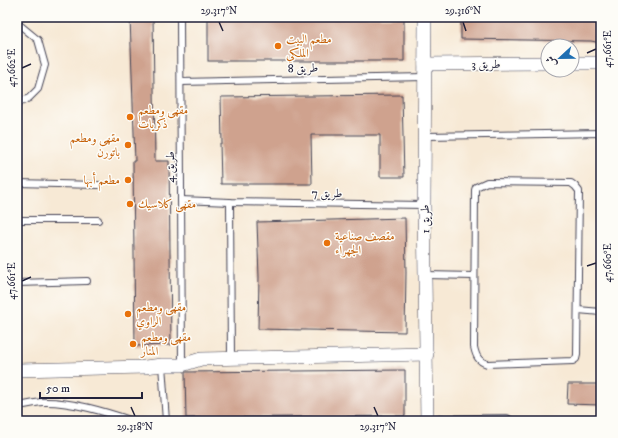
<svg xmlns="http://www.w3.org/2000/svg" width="618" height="438" viewBox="0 0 618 438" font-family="'IM FELL DW Pica',Amiri,serif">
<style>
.building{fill:#cfa28e}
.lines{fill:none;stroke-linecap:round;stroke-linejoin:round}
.service-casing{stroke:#424052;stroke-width:8}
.minor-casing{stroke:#424052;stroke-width:14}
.service{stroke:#fff;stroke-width:6}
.minor{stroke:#fff;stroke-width:13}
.ticks{fill:none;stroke:#22223b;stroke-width:1.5}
.food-dot{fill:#e8710a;stroke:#fdfcf7;stroke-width:1.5}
.labels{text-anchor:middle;stroke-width:3;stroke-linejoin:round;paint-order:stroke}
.food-label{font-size:12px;fill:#c56008;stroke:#fdfcf7;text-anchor:start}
.street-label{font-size:12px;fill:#22223b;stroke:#fdfcf7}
.neatline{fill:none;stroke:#22223b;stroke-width:1.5}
.ticks-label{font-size:10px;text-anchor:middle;fill:#22223b}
</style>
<rect width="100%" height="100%" fill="#fdfcf7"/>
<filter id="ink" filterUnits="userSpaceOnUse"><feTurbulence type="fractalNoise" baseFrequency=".025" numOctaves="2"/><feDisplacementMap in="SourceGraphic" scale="8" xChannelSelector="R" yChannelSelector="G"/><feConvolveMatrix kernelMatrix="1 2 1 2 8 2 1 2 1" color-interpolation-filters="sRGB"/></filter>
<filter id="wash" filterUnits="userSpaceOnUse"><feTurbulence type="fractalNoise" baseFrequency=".012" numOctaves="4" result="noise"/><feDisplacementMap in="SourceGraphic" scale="16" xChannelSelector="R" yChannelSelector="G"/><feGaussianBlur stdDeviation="0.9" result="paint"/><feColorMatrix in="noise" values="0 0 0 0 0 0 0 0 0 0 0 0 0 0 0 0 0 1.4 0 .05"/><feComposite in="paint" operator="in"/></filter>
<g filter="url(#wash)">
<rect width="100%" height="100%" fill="#f7e9d5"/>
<g id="blocks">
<g class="building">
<polygon points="130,17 153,17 155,161 169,161 171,345 135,346 133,161 135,161"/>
<rect x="208" y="17" width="196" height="44"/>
<polygon points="461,17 601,17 601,43 591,41 461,39"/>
<polygon points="402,95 404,177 380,177 380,135 311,135 312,184 221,184 220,143 222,143 221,97"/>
<polygon points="405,218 406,273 405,332 258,329 259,277 257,222"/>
<polygon points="405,370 405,416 186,418 185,372"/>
<polygon points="568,384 601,384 601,405 567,404"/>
</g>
</g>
</g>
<g filter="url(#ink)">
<use href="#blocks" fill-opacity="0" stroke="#424052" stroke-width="1"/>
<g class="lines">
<defs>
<g id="service">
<polyline points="180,17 182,365"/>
<polyline points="17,25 21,26 38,40 45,65 38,89 29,98 17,104"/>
<polyline points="181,82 425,77"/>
<polyline points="426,136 601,133"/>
<path d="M487,182L571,183L575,186L579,191L577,355L576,359L573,361L487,364C478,361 476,356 474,347L475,190L476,187Z"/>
<polyline points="17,183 98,185"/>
<polyline points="181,200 230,202 424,205"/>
<polyline points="230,202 231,359"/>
<polyline points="17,220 98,220"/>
<polyline points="426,275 474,276"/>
<polyline points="17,283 87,281"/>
<polyline points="578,310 601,312"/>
<polyline points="162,365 166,421"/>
<path d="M17,406C25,405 34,403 42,402C71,401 106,412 133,421"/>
<polyline points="427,419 507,418 512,421"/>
</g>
<g id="minor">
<polyline points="425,17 424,205 427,421"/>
<polyline points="572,63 601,63"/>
<polyline points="425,64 548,63"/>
<polyline points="17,370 145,367 162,365 182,365 201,359 427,354"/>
</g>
</defs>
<use href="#service" class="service-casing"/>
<use href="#minor" class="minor-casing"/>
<use href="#service" class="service"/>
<use href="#minor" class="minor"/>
</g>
</g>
<path class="ticks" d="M219,22L223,31M463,22L466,31M587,53L596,49M22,68L31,64M587,266L596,263M22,281L31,277M131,407L135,416M374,407L378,416"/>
<g class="food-dot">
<circle cx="278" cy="46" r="4"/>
<circle cx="130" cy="117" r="4"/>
<circle cx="128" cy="145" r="4"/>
<circle cx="128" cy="180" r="4"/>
<circle cx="130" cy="204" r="4"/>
<circle cx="327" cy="243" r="4"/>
<circle cx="128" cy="314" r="4"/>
<circle cx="133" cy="344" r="4"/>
</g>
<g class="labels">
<g class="food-label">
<text x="286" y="43">مطعم البيت<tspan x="286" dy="14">الملكي</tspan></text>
<text x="138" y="114">مقهى ومطعم<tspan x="138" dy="14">ذكريات</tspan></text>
<text x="120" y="142" text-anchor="end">مقهى ومطعم<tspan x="120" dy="14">باتورن</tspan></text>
<text x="120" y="184" text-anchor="end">مطعم أبها</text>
<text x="138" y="208">مقهى كلاسيك</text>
<text x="335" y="240">مقصف صناعية<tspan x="335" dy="14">الجهراء</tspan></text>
<text x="136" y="311">مقهى ومطعم<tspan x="136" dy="14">الراوي</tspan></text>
<text x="141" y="341">مقهى ومطعم<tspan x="141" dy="14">المنار</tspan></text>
</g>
<g class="street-label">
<text x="486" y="68">طريق 3</text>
<text transform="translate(303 68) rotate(-1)" y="4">طريق 8</text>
<text transform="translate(170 167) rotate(-90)" y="4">طريق 4</text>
<text transform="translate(327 193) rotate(1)" y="4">طريق 7</text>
<text transform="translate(425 219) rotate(-91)" y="4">طريق 1</text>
</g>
</g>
<rect width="618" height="438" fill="none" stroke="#fdfcf7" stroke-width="44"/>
<g transform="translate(560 58) rotate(248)"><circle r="19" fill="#fdfcf7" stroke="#a5a5ac"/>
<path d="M0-3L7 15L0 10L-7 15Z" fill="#1f6fb2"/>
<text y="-6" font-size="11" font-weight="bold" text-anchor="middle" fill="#22223b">ش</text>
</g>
<path d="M40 392v6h102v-6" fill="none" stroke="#22223b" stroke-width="2"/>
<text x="46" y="392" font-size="12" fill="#22223b" stroke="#fdfcf7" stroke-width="3" paint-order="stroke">50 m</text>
<rect x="22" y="22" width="574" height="394" class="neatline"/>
<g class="ticks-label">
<text x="219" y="14">29.317°N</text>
<text x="463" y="14">29.316°N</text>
<text transform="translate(607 49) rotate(-90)" y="4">47.661°E</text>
<text transform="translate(11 68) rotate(-90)" y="4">47.662°E</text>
<text transform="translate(607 263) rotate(-90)" y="4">47.660°E</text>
<text transform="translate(11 281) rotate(-90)" y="4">47.661°E</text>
<text x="135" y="430">29.318°N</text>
<text x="378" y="430">29.317°N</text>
</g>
</svg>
